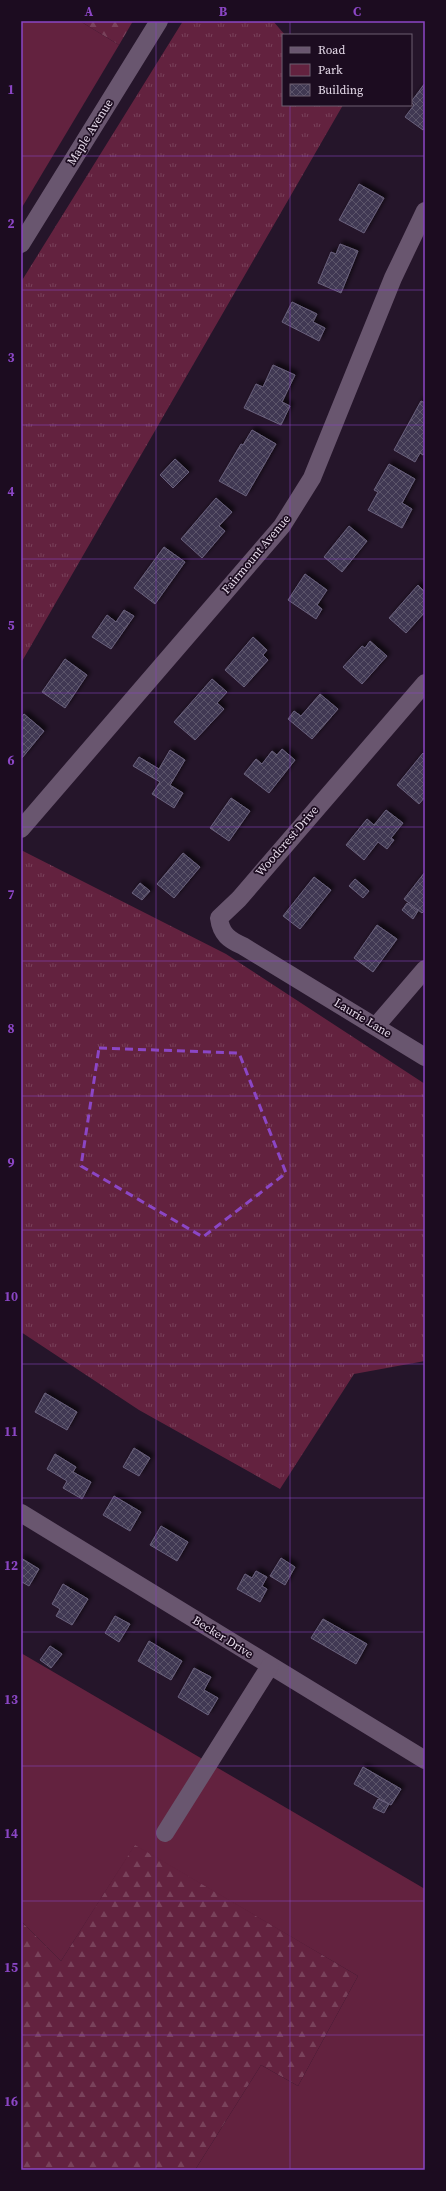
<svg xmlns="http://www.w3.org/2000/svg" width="446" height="2191" viewBox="0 0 446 2191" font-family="'Source Serif 4',serif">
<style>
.grass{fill:url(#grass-tufts)}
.forest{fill:url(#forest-firs)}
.park{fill:#63223f}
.building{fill:url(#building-cross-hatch);stroke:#6a617d;filter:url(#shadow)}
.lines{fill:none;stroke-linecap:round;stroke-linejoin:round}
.minor{stroke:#69566f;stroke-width:18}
.marked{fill:none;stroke:#8b46c5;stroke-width:3;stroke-dasharray:8 5;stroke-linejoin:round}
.grid{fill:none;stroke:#8b46c5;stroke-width:1;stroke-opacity:0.55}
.labels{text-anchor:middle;stroke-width:3.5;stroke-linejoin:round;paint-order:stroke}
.street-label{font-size:12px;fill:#e6dbea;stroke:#1c0c20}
.neatline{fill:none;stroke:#8b46c5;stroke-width:1.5}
.grid-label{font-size:13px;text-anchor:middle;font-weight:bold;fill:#8b46c5}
</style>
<defs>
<pattern id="grass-tufts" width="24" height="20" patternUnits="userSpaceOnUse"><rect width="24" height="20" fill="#63223f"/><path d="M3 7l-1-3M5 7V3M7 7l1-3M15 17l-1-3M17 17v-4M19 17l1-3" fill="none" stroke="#79425b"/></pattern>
<pattern id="forest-firs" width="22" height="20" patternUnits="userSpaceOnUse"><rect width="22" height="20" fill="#63223f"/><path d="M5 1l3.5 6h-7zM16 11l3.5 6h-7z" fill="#79425b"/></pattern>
<pattern id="building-cross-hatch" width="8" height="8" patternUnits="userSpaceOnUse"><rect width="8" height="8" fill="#403852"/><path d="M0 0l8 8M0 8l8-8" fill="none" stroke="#5c546b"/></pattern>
<filter id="shadow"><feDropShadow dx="3.5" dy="-3.5" stdDeviation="2" flood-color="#0009"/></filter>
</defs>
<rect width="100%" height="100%" fill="#25152a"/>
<g class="grass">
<polygon points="183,21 273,21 285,35 283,35 283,105 343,105 21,663 21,282"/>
<polygon points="21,850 226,954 425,1084 425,1361 354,1374 280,1489 139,1410 21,1332"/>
</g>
<g class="forest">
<polygon points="80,21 133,21 119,45"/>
<polygon points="135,1844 358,1976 298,2086 261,2065 195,2170 21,2170 21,1921 61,1961"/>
</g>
<g class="park">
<polygon points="21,21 80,21 119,45 21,209"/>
<polygon points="21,1653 425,1889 425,2170 195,2170 261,2065 298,2086 358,1976 135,1845 61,1961 21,1921"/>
</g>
<g class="building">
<polygon points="425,83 425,127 423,130 405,117 414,105 411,102"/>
<polygon points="359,184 384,198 364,233 339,220"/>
<polygon points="340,244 358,251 341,293 318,283 331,252 336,254"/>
<polygon points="292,302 317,314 313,322 325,328 319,341 282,322"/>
<polygon points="273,365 295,375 282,402 290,406 281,425 244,408 256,384 263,387"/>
<polygon points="421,401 425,403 425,452 423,455 420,453 415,462 394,450"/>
<polygon points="252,430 276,444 246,496 219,481 241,444 243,445"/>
<polygon points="175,459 189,472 173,488 160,475"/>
<polygon points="389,464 415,479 402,503 412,509 402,528 368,510 378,492 374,490"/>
<polygon points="216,498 232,512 219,526 225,531 202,558 181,539"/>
<polygon points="349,526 367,541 342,572 324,557"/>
<polygon points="164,547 185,562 155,604 134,588"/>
<polygon points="305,574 327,590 317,605 322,609 316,619 288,600"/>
<polygon points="418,585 425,592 425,612 406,633 389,618"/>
<polygon points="124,610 134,616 111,649 92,637 107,615 116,622"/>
<polygon points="253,637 267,650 263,655 268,660 244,687 225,670"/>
<polygon points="370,641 387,656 362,684 343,667 362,646 365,648"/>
<polygon points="65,659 87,675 65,708 42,692"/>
<polygon points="212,679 227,692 217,703 224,709 195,740 174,722"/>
<polygon points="320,694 338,709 312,739 288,719 294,711 301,716"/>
<polygon points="24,714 44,731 22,758 21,718"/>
<polygon points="282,749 295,760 269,793 244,774 256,759 262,764 272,751 277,755"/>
<polygon points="170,750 185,760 170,785 183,793 174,808 152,794 160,782 133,766 139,757 159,769"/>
<polygon points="423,753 425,755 425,797 419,804 397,785"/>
<polygon points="231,798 250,811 229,841 210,828"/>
<polygon points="386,810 403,823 391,838 394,840 387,849 378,842 364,860 346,845 367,819 374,825"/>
<polygon points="183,853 200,867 174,898 157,884"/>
<polygon points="425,872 425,910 422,913 404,899"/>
<polygon points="314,877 331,890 300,929 283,916"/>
<polygon points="355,879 369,891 363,898 349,886"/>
<polygon points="140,883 150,891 142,900 132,893"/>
<polygon points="407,903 418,911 413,919 402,910"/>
<polygon points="377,925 397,939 373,972 354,958"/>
<polygon points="45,1393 77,1412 67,1430 35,1412"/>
<polygon points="134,1448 150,1458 139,1476 123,1467"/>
<polygon points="55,1454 76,1467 73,1472 91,1482 82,1499 63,1488 67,1481 47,1469"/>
<polygon points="114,1496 141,1512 130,1531 103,1515"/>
<polygon points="161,1526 188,1542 177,1561 150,1545"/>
<polygon points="21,1558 39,1569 29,1586 22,1582 21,1583"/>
<polygon points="281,1558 295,1567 285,1585 270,1576"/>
<polygon points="256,1571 267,1577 262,1586 267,1589 260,1602 237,1589 245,1574 252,1578"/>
<polygon points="63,1584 88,1599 72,1625 56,1616 60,1609 52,1604"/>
<polygon points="115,1616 130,1624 119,1642 105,1633"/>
<polygon points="323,1619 367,1644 356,1664 311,1638"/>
<polygon points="149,1641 182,1661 171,1680 138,1661"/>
<polygon points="50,1646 62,1654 51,1668 40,1660"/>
<polygon points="194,1668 211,1677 204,1690 218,1698 208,1715 178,1697"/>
<polygon points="363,1767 401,1789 391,1805 354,1784"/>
<polygon points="378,1799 389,1804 384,1813 373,1808"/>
</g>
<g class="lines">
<g class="minor">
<polyline points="21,244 159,21"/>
<path d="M425,683L239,899L219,918C221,934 229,940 243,946L425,1057"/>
<polyline points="21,829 282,526 312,478 393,278 425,211"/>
<polyline points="376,1026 425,969"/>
<polyline points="21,1513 425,1760"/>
<polyline points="165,1833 270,1666"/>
</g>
</g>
<path class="marked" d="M99,1048L239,1053L286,1173L203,1237L81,1166Z"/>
<path class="grid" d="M156,21V2170M290,21V35M290,105V2170M21,156H425M21,290H425M21,425H425M21,559H425M21,693H425M21,827H425M21,961H425M21,1096H425M21,1230H425M21,1364H425M21,1498H425M21,1632H425M21,1766H425M21,1901H425M21,2035H425"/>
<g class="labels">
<g class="street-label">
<text transform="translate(90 132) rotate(-58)" y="4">Maple Avenue</text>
<text transform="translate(256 554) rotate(-50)" y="4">Fairmount Avenue</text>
<text transform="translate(287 841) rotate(-49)" y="4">Woodcrest Drive</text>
<text transform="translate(363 1018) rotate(31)" y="4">Laurie Lane</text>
<text transform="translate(223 1637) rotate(32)" y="4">Becker Drive</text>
</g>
</g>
<rect width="446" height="2191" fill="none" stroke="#1c0c20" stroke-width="44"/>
<rect x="282" y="34" width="130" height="72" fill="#1c0c20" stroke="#6d5f71"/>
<rect x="290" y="47" width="20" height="6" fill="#69566f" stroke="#6d5f71"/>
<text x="318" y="54" font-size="12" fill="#e6dbea">Road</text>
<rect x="290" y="64" width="20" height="12" fill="#63223f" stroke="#6d5f71"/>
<text x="318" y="74" font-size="12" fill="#e6dbea">Park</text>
<rect x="290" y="84" width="20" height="12" fill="url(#building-cross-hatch)" stroke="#6d5f71"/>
<text x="318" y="94" font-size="12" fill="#e6dbea">Building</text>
<rect x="22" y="22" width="402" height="2147" class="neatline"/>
<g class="grid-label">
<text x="89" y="16">A</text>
<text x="223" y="16">B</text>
<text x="357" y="16">C</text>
<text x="11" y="94">1</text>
<text x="11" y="228">2</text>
<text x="11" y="362">3</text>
<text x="11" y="496">4</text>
<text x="11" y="630">5</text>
<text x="11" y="765">6</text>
<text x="11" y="899">7</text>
<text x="11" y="1033">8</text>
<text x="11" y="1167">9</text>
<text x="11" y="1301">10</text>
<text x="11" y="1436">11</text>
<text x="11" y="1570">12</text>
<text x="11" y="1704">13</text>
<text x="11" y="1838">14</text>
<text x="11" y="1972">15</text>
<text x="11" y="2106">16</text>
</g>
</svg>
